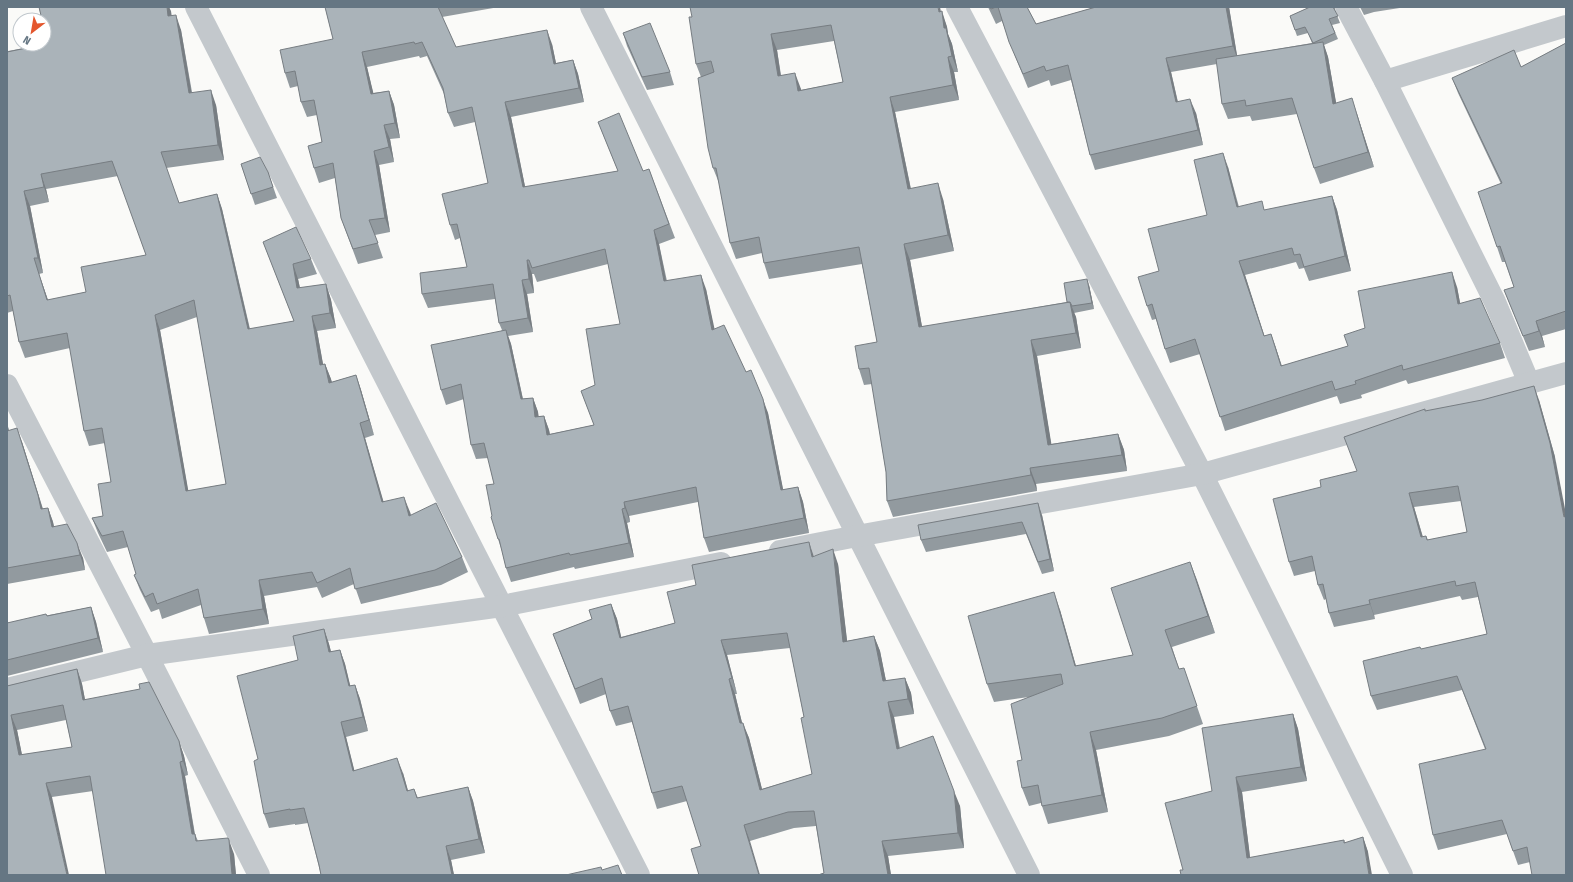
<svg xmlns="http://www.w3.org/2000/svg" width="1573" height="882" viewBox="0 0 1573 882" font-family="'Fira Sans Condensed',sans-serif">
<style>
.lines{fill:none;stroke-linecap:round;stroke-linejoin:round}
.minor{stroke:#c3c8cc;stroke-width:22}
.wall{fill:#929a9f;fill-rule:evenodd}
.shaded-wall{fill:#777d82}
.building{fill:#aab3b9;stroke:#777d82;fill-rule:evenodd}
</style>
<rect width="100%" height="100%" fill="#fafaf8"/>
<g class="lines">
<g class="minor">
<polyline points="196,7 639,875"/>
<polyline points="591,7 1029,875"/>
<polyline points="957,7 1202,474 1402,875"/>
<polyline points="1346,7 1385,81 1495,302 1529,383"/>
<polyline points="1385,81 1566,26"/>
<polyline points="7,385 147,655 259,875"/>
<polyline points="780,551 857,536 1202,474 1566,373"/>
<polyline points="7,689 147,655 502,606 721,563"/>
</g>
</g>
<g class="wall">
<path d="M39,7H169L171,16L181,30L192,92L216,105L224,160L166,168L179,203L217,194L222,209L250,329L294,321L263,242L311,259L317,274L298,279L300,288L326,284L331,300L336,328L317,331L323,365L325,364L332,382L356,375L361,390L374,435L365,438L383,501L410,512L411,515L462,557L468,572L441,585L361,604L354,584L322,598L317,587L264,596L269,624L209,634L204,618L201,605L162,619L159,609L151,612L140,590L134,575L136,574L128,547L107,552L98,533L92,518L103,516L111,482L105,443L89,446L84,431L70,348L25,358L19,342L13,311L7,313V48L8,51L46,44ZM118,176L146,255L86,292L48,300L39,274L43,273L30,206L49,202L46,189ZM197,317L226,484L188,491L160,330Z"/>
<path d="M325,7H499L442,17L456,47L552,44L556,63L573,60L578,74L584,102L511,117L525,187L618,171L598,122L643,171L649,169L675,238L659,244L667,281L706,289L714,330L746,372L768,413L783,490L798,487L803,502L809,533L709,552L704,538L698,502L629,516L630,522L627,523L634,557L575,569L574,567L511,582L506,568L502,551L498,539L492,516L494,484L488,458L476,459L471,445L464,399L446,405L441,390L502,330L499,323L495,299L428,308L422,294L467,267L460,238L455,240L450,225L488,183L475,122L454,127L448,113L444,94L427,56L420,58L419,56L367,67L373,93L389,91L394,105L400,138L390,139L394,162L379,165L390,232L375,235L383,258L358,264L341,218L335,178L319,183L314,168L322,142L317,115L307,117L301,102L298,86L290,88L285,73L333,39ZM608,264L620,324L595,385L581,391L594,425L550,434L549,430L544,416H538V412L533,398L523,399L511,344L508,336L533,332L527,294L534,293L532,274H534L537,282Z"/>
<polygon points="988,7 1027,7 1036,24 1096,7 1229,7 1237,56 1312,43 1308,33 1297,36 1290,16 1310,7 1335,7 1335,10 1340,23 1332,25 1338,39 1324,45 1328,57 1336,103 1357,114 1374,167 1320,184 1314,168 1297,114 1252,121 1250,116 1228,119 1222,104 1217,64 1171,72 1178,102 1196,113 1203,145 1095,170 1090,155 1071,80 1051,86 1049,80 1028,88 1015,56 1002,21 996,24"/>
<polygon points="1360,7 1406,7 1374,12 1364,15"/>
<path d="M941,11L947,27L948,34L952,44L958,72H954L959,100L895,112L911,189L943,199L954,251L910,260L922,327L1067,302L1089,285L1094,309L1074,313L1076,317L1081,348L1037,356L1051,444L1118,434L1124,450L1127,471L1036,484L1037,491L893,517L887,501L886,472L872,384L864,385L859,369L877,342L862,264L769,279L764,263L762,253L736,259L730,243L719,183L713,168L701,77L696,64L692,17ZM834,41L843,82L801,90V89L781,75L777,50Z"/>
<polygon points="623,33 670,72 674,85 647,90 627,46"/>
<polygon points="1566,43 1566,329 1542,336 1545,347 1529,351 1510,305 1504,290 1514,287 1505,262 1502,262 1497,247 1501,184 1458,93 1452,78 1521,67"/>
<polygon points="241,164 268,172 277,198 255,205"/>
<polygon points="1228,167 1239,207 1265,210 1332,196 1337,210 1351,271 1309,281 1304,268 1299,269 1296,262 1245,275 1264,336 1271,334 1282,366 1348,346 1365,328 1457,287 1460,303 1500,343 1505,358 1408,384 1406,380 1361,395 1362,398 1340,404 1337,396 1225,431 1200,354 1170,363 1165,349 1156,319 1152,320 1147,306 1159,271 1207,215"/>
<path d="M1539,400L1555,457L1530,862L1518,865L1507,834L1438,850L1433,835L1485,749L1462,690L1377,710L1371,696L1421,649L1487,634L1478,597L1462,600L1460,596L1374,615L1375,619L1334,627L1329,613L1326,599L1324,600L1318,585L1315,571L1294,576L1289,562L1321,487L1357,471L1425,411ZM1461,501L1467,532L1428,540L1426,536L1423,537L1414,507Z"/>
<polygon points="7,423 9,430 22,442 43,509 48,508 53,522 54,527 83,558 85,570 7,584"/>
<polygon points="1042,515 1054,571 1042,574 1026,534 926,552 921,540"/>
<path d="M814,556L838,564L847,641L874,636L880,651L886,681L905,678L911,693L914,714L894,717L900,748L960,806L964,848L888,856L891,875H818L824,873L816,826L794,828L750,841L701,846L687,801L657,809L652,793L632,722L616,726L610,711L606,694L580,704L553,634L592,619L611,604L617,619L621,637L675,623ZM790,648L804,717L812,774L762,789L749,738L742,723L735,694H737L727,655Z"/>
<polygon points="1190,562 1215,633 1172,647 1179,669 1190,686 1203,724 1169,736 1096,750 1108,812 1048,824 1041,803 1029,806 1022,788 1022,760 1029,697 994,702 987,684 1060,610 1076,666 1133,655"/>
<polygon points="91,607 96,622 103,652 7,676 7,623"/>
<polygon points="324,629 329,644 331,652 340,650 345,664 350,686 355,685 360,699 368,731 346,737 354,770 403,773 408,791 414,789 418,798 468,787 473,801 485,853 451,860 454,875 321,875 308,823 295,825 295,824 269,828 264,814 258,759 298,660"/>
<path d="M77,669L82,684L85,700L179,741L184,756L188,775L185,776L195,834L198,841L234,854L236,875L93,791L52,797L7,875V686ZM66,720L72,747L22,755L17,730Z"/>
<polygon points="1293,714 1298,729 1307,781 1242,792 1250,858 1344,840 1345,843 1363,837 1368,852 1183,870 1212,791"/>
</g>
<g class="shaded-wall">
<polygon points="167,7 169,7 171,11 174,32 168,16"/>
<polygon points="938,7 940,7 943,22 942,11 947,27 948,34 952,44 958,72 952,56"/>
<polygon points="1226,7 1229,7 1238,61 1233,46"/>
<polygon points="176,15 181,30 194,108 189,93"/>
<polygon points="547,30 552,44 559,78 554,64"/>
<polygon points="771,34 777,50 783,92 778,76"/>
<polygon points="1323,42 1328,57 1339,119 1333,104"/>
<polygon points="362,52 367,67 377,108 371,94"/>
<polygon points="948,57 954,72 959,100 953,85"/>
<polygon points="1166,58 1171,72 1181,117 1176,102"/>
<polygon points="573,60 578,74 584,102 579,88"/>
<polygon points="795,73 801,89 804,107 798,91"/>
<polygon points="211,90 216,105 224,160 218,145"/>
<polygon points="389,91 394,105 400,138 395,123"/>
<polygon points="890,97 895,112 914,205 908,189"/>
<polygon points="1352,98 1357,114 1374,167 1368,152"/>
<polygon points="1190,99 1196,113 1203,145 1198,130"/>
<polygon points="505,102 511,117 528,201 523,187"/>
<polygon points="384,125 390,139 394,162 389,147"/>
<polygon points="374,151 379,165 390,232 385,218"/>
<polygon points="1223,153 1228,167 1242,222 1237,207"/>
<polygon points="41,174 46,189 49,202 44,187"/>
<polygon points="938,183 943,199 954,251 948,235"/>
<polygon points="24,191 30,206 43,273 38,258"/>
<polygon points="217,194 222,209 253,344 248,329"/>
<polygon points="1332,196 1337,210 1351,271 1345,256"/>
<polygon points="654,230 659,244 669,296 664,281"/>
<polygon points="904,244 910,260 925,343 919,327"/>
<polygon points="34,258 39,274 53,315 47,300"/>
<polygon points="527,260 532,274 534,293 529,279"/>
<polygon points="1239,261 1245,275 1269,350 1264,336"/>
<polygon points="293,264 298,279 303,303 297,288"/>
<polygon points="1452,272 1457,287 1463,318 1458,304"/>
<polygon points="701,275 706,289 718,345 712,330"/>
<polygon points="1087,279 1089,285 1094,309 1092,303"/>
<polygon points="522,280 527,294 533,332 528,318"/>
<polygon points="326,284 331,300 336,328 330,313"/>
<polygon points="1070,302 1076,317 1081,348 1076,333"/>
<polygon points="155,315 160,330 191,506 186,491"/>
<polygon points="312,316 317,331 326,380 320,365"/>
<polygon points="1536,321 1542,336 1545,347 1539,331"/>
<polygon points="506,330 511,344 526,414 521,399"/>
<polygon points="1271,334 1276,348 1286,381 1281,366"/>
<polygon points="1031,340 1037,356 1054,460 1048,445"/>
<polygon points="325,364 331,379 335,398 329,383"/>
<polygon points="356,375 361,390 374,435 369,420"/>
<polygon points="1534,386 1539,400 1555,457 1566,514 1566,522 1564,517"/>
<polygon points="533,398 538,412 541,431 535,417"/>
<polygon points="763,399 768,413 786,504 781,490"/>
<polygon points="544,416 549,430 552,449 547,435"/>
<polygon points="7,423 12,446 7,432"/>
<polygon points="360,423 365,438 388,517 382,502"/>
<polygon points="17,428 22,442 43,510 41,509"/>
<polygon points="1118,434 1124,450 1127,471 1122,455"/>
<polygon points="1030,468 1036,484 1037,491 1031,475"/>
<polygon points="798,487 803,502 809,533 804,518"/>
<polygon points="1409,493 1414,507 1427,552 1421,537"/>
<polygon points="404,497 410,512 414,531 409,516"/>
<polygon points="624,502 629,516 630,522 625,508"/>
<polygon points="1038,503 1042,515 1054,571 1050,559"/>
<polygon points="48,508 53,522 57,542 52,527"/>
<polygon points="622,509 627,523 634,557 629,543"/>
<polygon points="809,542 814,557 812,557"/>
<polygon points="77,543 83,558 85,570 80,555"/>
<polygon points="833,549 838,564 849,657 843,642"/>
<polygon points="1190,562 1197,580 1215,633 1208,616"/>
<polygon points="259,580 264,596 269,624 263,609"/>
<polygon points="1054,592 1060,610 1081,684 1075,666"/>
<polygon points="1369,600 1374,615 1375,619 1370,604"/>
<polygon points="611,604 617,619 625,653 620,638"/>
<polygon points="91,607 96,622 103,652 98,638"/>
<polygon points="324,629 329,644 335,667 329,652"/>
<polygon points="874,636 880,651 889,696 883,681"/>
<polygon points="721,640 727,655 737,694 732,678"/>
<polygon points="340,650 345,664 354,701 349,686"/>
<polygon points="77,669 82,684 88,715 83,700"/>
<polygon points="905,678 911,693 914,714 908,699"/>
<polygon points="729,679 735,694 746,739 740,723"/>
<polygon points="355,685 360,699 368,731 363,717"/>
<polygon points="888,702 894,717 902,765 897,749"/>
<polygon points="1293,714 1298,729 1307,781 1301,767"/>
<polygon points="11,715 17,730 25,770 19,755"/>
<polygon points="341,722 346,737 358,785 353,771"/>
<polygon points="743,723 749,738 766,805 760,790"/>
<polygon points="1090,732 1096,750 1108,812 1102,795"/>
<polygon points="179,741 184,756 188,775 183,761"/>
<polygon points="397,758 403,773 412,805 407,791"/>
<polygon points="180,762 185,776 197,849 192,834"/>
<polygon points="1236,777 1242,792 1252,873 1247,858"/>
<polygon points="46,783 52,797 69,875 67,875"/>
<polygon points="468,787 473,801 485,853 479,839"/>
<polygon points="954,791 960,806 964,848 958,833"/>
<polygon points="744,825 750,841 760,875 759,875"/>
<polygon points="1363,837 1368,852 1372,875 1369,875"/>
<polygon points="229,840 234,854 236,875 232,875"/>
<polygon points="882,841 888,856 891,875 888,875"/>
<polygon points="446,846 451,860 454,875 452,875"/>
</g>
<g class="building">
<path d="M39,7H167L168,16L176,15L189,93L211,90L218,145L161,152L179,203L217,194L248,329L294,321L263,242L296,227L311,259L293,264L297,288L326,284L330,313L312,316L320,365L325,364L329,383L356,375L369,420L360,423L382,502L404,497L409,516L436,503L462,557L435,570L355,589L350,568L317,583L312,572L259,580L263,609L204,618L198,589L157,604L153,593L145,597L134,575L136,574L123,531L102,536L92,518L103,516L98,484L111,482L102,428L84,431L67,333L19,342L10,295L7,296V52L46,44L44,34V20H42ZM112,161L146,255L81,267L86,292L47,300L34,258H38L24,191L44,187L41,174ZM194,300L226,484L186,491L155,315Z"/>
<polygon points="325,7 438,7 456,47 547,30 554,64 573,60 579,88 505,102 523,187 618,171 598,122 619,113 643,171 649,169 669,224 654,230 664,281 701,275 712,330 724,325 746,372 751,370 763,399 781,490 798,487 804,518 704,538 696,487 624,502 625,508 622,509 629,543 570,555 569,553 506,568 499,539 498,539 491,517 492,516 486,485 494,484 484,443 471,445 461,384 441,390 431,345 506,330 521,399 533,398 535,417 544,416 547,435 594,425 581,391 595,385 586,329 620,324 605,249 532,268 529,260 527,260 529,279 522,280 528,318 499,323 493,284 422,294 420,273 467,267 457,224 450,225 442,194 488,183 472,107 448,113 443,88 422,42 415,44 414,42 362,52 371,94 389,91 395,123 384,125 389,147 374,151 385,218 369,220 378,243 353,249 341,218 333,163 314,168 308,146 322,142 314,100 301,102 295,71 285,73 280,50 333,39"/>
<path d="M690,7H938L939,12L942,11L944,28H946L952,56L948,57L953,85L890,97L908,189L938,183L948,235L904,244L919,327L1070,302L1076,333L1031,340L1048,445L1118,434L1122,455L1030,468L1031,475L887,501L886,472L869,368L859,369L855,346L877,342L859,247L764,263L759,237L730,243L716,168H713L708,148L698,78L714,72L711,61L696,64L689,17H692ZM831,25L843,82L798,91L795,73L778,76L771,34Z"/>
<polygon points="990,7 996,7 991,9"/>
<polygon points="998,7 1027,7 1036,24 1096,7 1226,7 1233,46 1166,58 1176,102 1190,99 1198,130 1090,155 1068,65 1046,71 1044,66 1023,74 1009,42"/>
<polygon points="1310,7 1333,7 1338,16 1329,19 1335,33 1313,43 1305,27 1295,30 1290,16"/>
<polygon points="650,23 670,72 642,77 623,33"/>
<polygon points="1323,42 1333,104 1352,98 1368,152 1314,168 1292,98 1246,106 1245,100 1222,104 1216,59"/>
<polygon points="1566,43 1566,311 1536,321 1539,331 1523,336 1504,290 1514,287 1500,246 1497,247 1478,192 1502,183 1452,78 1514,50 1521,67"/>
<polygon points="1223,153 1237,207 1262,201 1264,210 1332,196 1345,256 1304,267 1300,254 1294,255 1292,248 1239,261 1264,336 1271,334 1281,366 1348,346 1344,335 1365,328 1358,291 1452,272 1458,304 1480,298 1500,343 1403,370 1402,365 1355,381 1356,384 1335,390 1332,381 1220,417 1195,339 1165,349 1152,304 1147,306 1138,277 1159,271 1148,229 1207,215 1194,160"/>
<polygon points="260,157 268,172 273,187 251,194 241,164"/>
<polygon points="1087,279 1092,303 1072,306 1070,302 1067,302 1064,283"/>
<path d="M1534,386L1550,443L1564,517L1566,516V875H1532L1527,847L1513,851L1502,820L1433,835L1419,764L1486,749L1457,676L1371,696L1363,661L1420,647L1421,649L1487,634L1475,582L1456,586L1455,581L1369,600L1370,604L1329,613L1323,584L1318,585L1312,556L1289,562L1273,499L1321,487L1320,480L1357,471L1344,437L1425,409V411L1482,400ZM1458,486L1467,532L1427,540L1426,536L1421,537L1409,493Z"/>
<polygon points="17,428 38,495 41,509 48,508 52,527 67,524 77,543 80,555 7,568 7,431"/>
<polygon points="1038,503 1050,559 1038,562 1022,522 921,540 918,525"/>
<path d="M809,542L812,557L833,549L843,642L874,636L883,681L905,678L908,699L888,702L897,749L933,736L954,791L958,833L882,841L888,875H818L824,873L814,811L788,812L744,825L759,875H699L691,849L701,846L682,786L652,793L628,706L610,711L602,678L575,689L553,634L592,619L589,610L611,604L620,638L675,623L667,592L696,585L692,565ZM787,633L804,717L801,718L812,774L760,790L743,723H740L729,679L732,678L721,640Z"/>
<polygon points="1190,562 1208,616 1165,630 1179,669 1184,668 1197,706 1162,718 1090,732 1102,795 1042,806 1038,785 1022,788 1017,761 1022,760 1011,704 1063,684 1061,674 987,684 968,616 1054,592 1075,666 1133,655 1111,588"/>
<polygon points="91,607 98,638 7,660 7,623 46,614 47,616"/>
<polygon points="324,629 329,652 340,650 349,686 355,685 363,717 341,722 353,771 397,758 407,791 414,789 417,798 468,787 479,839 446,846 452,875 321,875 319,865 304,808 290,810 290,809 264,814 254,761 258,759 237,676 298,660 293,636"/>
<path d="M77,669L83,700L140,689L139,684L149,682L179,741L183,761L180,762L192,834H195L196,841L228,838L229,840L232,875H106L90,776L46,783L67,875H7V686ZM63,705L72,747L19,755L11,715Z"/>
<polygon points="1293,714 1301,767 1236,777 1247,858 1344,840 1344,843 1363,837 1369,875 1181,875 1180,870 1183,870 1165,803 1212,791 1202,728"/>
<polygon points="618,865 622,875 566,875 601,867 602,870"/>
</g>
<rect width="1573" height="882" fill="none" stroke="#657683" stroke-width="16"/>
<g transform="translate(32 32) rotate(211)"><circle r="19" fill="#ffffff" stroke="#c1c8cd"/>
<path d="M0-3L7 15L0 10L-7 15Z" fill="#e4572e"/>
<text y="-6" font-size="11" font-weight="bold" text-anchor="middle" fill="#657683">N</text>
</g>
</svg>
